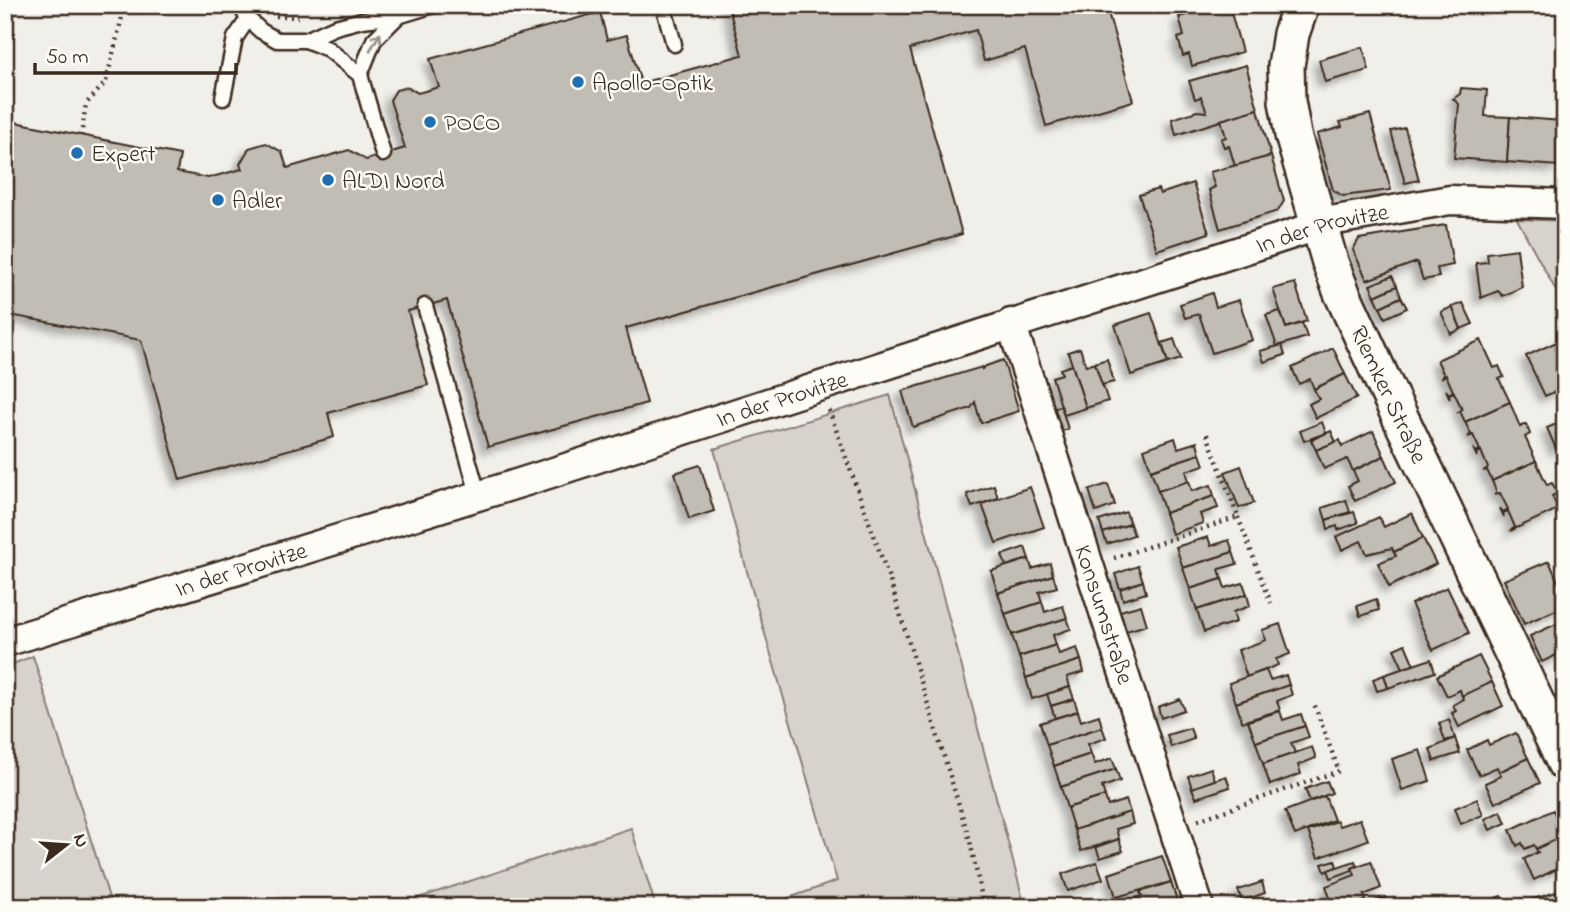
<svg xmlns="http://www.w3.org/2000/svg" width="1570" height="912" viewBox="0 0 1570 912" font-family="'Indie Flower',sans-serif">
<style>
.green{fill:#d7d2cc;stroke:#897e75;stroke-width:2}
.building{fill:#c1bcb4;stroke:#3b2a1e;stroke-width:2;filter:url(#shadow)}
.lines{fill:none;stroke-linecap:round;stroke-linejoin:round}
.service-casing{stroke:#3b2a1e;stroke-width:19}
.minor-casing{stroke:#3b2a1e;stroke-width:33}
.tertiary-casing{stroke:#3b2a1e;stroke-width:40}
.path{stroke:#3b2a1e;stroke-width:4.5;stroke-dasharray:2 5;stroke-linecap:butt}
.service{stroke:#fdfcf7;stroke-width:14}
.minor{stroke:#fdfcf7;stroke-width:28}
.tertiary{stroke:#fdfcf7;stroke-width:35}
.oneway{stroke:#9c938a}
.poi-dot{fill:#1f6fb2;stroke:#fdfcf7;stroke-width:2.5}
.labels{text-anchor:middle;stroke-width:5;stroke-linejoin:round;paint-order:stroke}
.poi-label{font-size:24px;fill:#3b2a1e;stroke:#fdfcf7;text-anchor:start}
.street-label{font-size:24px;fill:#3b2a1e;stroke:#fdfcf7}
</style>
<defs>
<filter id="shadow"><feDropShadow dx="-6" dy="6" stdDeviation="3.5" flood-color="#0004"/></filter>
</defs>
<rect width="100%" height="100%" fill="#f1efea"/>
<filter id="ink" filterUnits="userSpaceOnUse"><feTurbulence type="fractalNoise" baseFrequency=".0143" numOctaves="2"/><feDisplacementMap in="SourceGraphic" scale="14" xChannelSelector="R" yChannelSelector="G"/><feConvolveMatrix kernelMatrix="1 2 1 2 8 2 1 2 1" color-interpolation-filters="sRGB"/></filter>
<g filter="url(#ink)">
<g class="green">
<polygon points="1517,219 1565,221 1565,307"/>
<polygon points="890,395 1025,907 763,907 837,881 751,586 714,449"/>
<polygon points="33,656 112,907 5,907 5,667"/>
<polygon points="631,828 656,907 391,907"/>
</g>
<g class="building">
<polygon points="728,5 1106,5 1133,101 1046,126 1025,49 984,61 976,30 910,49 962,234 626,328 647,403 488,447 447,300 408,311 428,385 328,413 334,437 180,480 141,340 5,314 5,120 180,155 177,172 208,178 242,169 240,164 249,148 266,143 282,152 287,168 349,150 366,160 405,148 390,100 396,90 407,87 418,93 439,87 430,59 600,12 607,40 627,35 641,83 742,55"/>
<polygon points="1223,5 1229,5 1242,52 1192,66 1189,54 1183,56 1178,38 1184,36 1179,17"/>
<polygon points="1363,47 1369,70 1325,82 1319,60"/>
<polygon points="1246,65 1258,109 1176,135 1172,119 1197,111 1207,112 1201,97 1195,99 1189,81"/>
<polygon points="1461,88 1487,90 1485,116 1510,117 1507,162 1454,158 1459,104 1453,99 1460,94"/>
<polygon points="1258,109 1271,156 1235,166 1229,146 1224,147 1221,139 1226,137 1221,120"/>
<polygon points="1370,114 1391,190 1343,196 1333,190 1317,134 1342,127 1340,122"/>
<polygon points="1510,117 1562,121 1558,166 1507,162"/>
<polygon points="1405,128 1419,180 1405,183 1391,131"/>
<polygon points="1271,156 1284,201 1278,211 1220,229 1209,190 1215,187 1210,172"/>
<polygon points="1193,183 1209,233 1157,250 1139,195 1158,189 1160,194"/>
<polygon points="1446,225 1453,265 1437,268 1439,277 1423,280 1417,262 1367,280 1353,250 1359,239"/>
<polygon points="1517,249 1522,287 1503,296 1498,291 1481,298 1476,263 1488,262 1487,253"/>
<polygon points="1392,276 1397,286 1375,296 1370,285"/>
<polygon points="1295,283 1307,321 1286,328 1273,289"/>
<polygon points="1397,286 1401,297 1380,307 1375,296"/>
<polygon points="1212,293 1216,307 1239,300 1252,340 1212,353 1199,314 1185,318 1180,304"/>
<polygon points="1401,297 1407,308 1385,318 1380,307"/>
<polygon points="1463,303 1473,324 1461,329 1452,307"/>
<polygon points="1452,307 1461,329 1451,334 1441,312"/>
<polygon points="1280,311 1286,328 1302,323 1307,337 1277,346 1266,315"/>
<polygon points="1151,313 1168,363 1131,375 1115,325"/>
<polygon points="1565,338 1565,387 1545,396 1526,356"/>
<polygon points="1174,339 1181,359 1168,363 1162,343"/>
<polygon points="1481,340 1494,368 1499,366 1504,377 1499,379 1510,402 1465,422 1460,411 1457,413 1462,409 1454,392 1449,394 1450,399 1446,390 1449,394 1453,391 1446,375 1441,378 1444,375 1437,360"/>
<polygon points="1282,345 1285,355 1264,362 1260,351"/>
<polygon points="1080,348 1086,366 1095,363 1108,401 1086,408 1068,352"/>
<polygon points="1333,348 1345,374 1314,389 1310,379 1299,384 1292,368"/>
<polygon points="1107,359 1114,382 1102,385 1095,363"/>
<polygon points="1003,360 1019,411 981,423 975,402 971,408 913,427 902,391 982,367 982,369 986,366"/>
<polygon points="1072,365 1086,408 1064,415 1052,377 1062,374 1060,369"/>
<polygon points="1345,374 1357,398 1316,418 1309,404 1319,399 1314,389"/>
<polygon points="1510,402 1520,427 1526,424 1530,434 1525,437 1536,461 1492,481 1487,470 1483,471 1488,468 1481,451 1476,454 1477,457 1473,448 1476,452 1480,450 1473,435 1468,437 1471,434 1465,422"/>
<polygon points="1061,406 1068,429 1057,433 1050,410"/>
<polygon points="1565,420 1565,445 1556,449 1547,428"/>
<polygon points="1322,422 1326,433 1304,441 1300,431"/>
<polygon points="1331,431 1336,442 1316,450 1311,440"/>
<polygon points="1373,431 1384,456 1353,471 1347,459 1324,469 1316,450 1340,440 1342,446"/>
<polygon points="1175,438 1178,448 1197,442 1200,454 1151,470 1144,449"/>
<polygon points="1200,454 1204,465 1186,471 1189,481 1158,491 1151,470"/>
<polygon points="1384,456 1396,482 1355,501 1348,486 1358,481 1353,471"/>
<polygon points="1536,461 1547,485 1552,483 1558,493 1552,496 1558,509 1510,531 1515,527 1508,511 1503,513 1504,517 1500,508 1503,512 1508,509 1500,493 1494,495 1497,493 1492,481"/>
<polygon points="700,465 714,511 689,519 675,473"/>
<polygon points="1241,466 1254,503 1239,508 1225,472"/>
<polygon points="1189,481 1192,491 1211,485 1214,496 1165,513 1158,491"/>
<polygon points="1108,484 1115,505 1096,512 1089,490"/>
<polygon points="994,485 998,498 972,507 967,494"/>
<polygon points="1030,487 1044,527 996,543 982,504"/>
<polygon points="1214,496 1218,508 1200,514 1203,523 1172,534 1165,513"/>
<polygon points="1346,500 1350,512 1326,520 1322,508"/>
<polygon points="1126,512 1130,524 1103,533 1099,521"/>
<polygon points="1354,512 1358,523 1338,530 1337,526 1328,529 1326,520"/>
<polygon points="1412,513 1423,538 1394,552 1392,548 1367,554 1361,541 1342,550 1336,537 1379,517 1384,527"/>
<polygon points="1130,524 1134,535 1107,544 1103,533"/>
<polygon points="1208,537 1211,546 1229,540 1233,552 1183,568 1176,547"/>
<polygon points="1423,538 1436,564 1389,587 1378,563 1396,556 1394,552"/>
<polygon points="1025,547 1029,559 1006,566 1002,555"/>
<polygon points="1233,552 1237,564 1219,569 1222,579 1190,589 1183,568"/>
<polygon points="1029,559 1032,569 1050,563 1053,575 998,593 991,571"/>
<polygon points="1549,561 1565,597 1565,606 1524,624 1504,580"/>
<polygon points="1138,566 1143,581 1120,589 1115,574"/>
<polygon points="1053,575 1057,587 1039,592 1042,602 1005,614 998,593"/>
<polygon points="1222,579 1225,588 1243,583 1247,594 1197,610 1190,589"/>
<polygon points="1143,581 1146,593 1123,600 1120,589"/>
<polygon points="1447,587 1469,633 1433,650 1411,604"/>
<polygon points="1247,594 1250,606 1233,612 1236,622 1204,632 1197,610"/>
<polygon points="1376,599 1379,610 1360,616 1357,606"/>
<polygon points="1042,602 1045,612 1063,606 1067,618 1012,635 1005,614"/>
<polygon points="1141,605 1147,625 1126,631 1120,611"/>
<polygon points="1067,618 1071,629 1053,635 1056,645 1019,657 1012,635"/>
<polygon points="1565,620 1565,651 1542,662 1530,636"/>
<polygon points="1280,624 1290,654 1276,659 1278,665 1247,677 1238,650 1266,640 1262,630"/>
<polygon points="1405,644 1414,665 1403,668 1394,649"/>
<polygon points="1056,645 1059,654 1077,648 1081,660 1026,678 1019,657"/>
<polygon points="1479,656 1492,682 1462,696 1460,690 1447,696 1437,676"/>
<polygon points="1431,659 1435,672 1388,688 1384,675"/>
<polygon points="1081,660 1084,672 1067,677 1070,687 1032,699 1026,678"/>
<polygon points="1266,670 1270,680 1286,675 1289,685 1236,703 1229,683"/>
<polygon points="1384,675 1388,688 1377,691 1373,679"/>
<polygon points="1492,682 1503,706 1459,727 1452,713 1456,711 1453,705 1464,699 1462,696"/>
<polygon points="1289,685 1292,695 1277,701 1280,710 1242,722 1236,703"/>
<polygon points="1070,687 1074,699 1051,706 1047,694"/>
<polygon points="1074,699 1078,711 1055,718 1051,706"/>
<polygon points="1180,699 1184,710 1161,718 1158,707"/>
<polygon points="1078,711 1081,721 1099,715 1102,727 1047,745 1040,723"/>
<polygon points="1280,711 1283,720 1301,714 1305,726 1256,742 1248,721"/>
<polygon points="1449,720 1455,738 1445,741 1439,723"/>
<polygon points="1305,726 1309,737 1291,743 1295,753 1263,764 1256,742"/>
<polygon points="1102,727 1106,738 1088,744 1091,754 1054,766 1047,745"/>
<polygon points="1190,728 1194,739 1171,747 1167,735"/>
<polygon points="1516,733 1528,758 1499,772 1497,767 1479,775 1467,750 1487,740 1489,745"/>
<polygon points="1455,738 1460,753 1434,761 1430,749"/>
<polygon points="1312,747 1316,758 1298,765 1301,774 1270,785 1263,764"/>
<polygon points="1420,750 1430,781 1402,790 1392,759"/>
<polygon points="1091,754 1095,764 1112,758 1116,769 1061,787 1054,766"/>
<polygon points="1528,758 1540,783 1495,803 1485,783 1501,776 1499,772"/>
<polygon points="1211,768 1215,780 1192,788 1188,776"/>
<polygon points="1116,769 1120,781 1102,787 1105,796 1067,808 1061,787"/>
<polygon points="1226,776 1230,787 1196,798 1192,788"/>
<polygon points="1327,781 1332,793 1310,801 1305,789"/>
<polygon points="1105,796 1108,806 1126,800 1130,812 1074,830 1067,808"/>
<polygon points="1325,796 1334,820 1295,835 1285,811"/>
<polygon points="1477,799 1483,815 1461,824 1455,808"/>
<polygon points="1553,810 1565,835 1536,849 1534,845 1525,849 1522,843 1517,846 1510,830"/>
<polygon points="1501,811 1506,823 1490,830 1485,819"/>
<polygon points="1130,812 1133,824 1116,829 1119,839 1081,851 1074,830"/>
<polygon points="1360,819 1368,840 1318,858 1308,831 1337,821 1339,826"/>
<polygon points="1565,835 1565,865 1534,880 1524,859 1538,852 1536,849"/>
<polygon points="1119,839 1123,851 1100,858 1096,847"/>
<polygon points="1162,856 1171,882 1116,897 1109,874"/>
<polygon points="1335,860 1337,867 1325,872 1322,864"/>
<polygon points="1355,861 1357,866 1352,868 1353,870 1331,878 1328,870"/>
<polygon points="1371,861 1381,888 1364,895 1366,901 1349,907 1333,907 1326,886 1355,875 1352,868"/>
<polygon points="1097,862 1103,879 1068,891 1062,874"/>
<polygon points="1171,882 1179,907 1133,907 1130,900 1142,896 1140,892"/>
<polygon points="1262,882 1265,893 1242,901 1238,890"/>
<polygon points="1565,889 1565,907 1526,907 1525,904 1534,899"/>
<polygon points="1501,896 1505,907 1471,907"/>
<polygon points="1385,897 1389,907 1349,907 1366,901 1367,904"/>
</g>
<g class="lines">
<defs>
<g id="service">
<polyline points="240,5 248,19 261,31 277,40 306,40 328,49 360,75 383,154"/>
<polyline points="663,5 674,44"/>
<polyline points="306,40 335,27 362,20 398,16 434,5"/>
<polyline points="360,75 374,40 398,16"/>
<polyline points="223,98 235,38 248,19"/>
<polyline points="425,306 478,494"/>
</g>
<g id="minor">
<path id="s1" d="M1011,323L1199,907"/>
<path id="s2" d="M5,642L526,481L1336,220L1450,200L1565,204"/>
</g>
<g id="tertiary">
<path id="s3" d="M1301,5L1291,34L1286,66L1287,101L1293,135L1330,262L1342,293L1381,377L1565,763"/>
</g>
</defs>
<use href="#service" class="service-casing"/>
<use href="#minor" class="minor-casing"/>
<use href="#tertiary" class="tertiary-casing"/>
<g class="path">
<polyline points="276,16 298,17"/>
<polyline points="81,136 86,104 106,82 125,5"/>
<polyline points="829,410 890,581 970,841 984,907"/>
<polyline points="1238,517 1271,603"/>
<polyline points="1114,558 1238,517 1206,432"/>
<polyline points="1198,820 1339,771 1313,701"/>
</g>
<use href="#service" class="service"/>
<use href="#minor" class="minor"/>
<use href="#tertiary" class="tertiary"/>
</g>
<defs><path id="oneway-shaft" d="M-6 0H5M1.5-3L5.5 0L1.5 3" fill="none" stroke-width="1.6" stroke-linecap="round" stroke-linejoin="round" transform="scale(1.75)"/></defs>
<use class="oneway" href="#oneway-shaft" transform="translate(375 42) rotate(-59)"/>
</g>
<g class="poi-dot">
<circle cx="578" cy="82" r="7"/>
<circle cx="430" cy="122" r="7"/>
<circle cx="77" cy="153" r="7"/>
<circle cx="328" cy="180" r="7"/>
<circle cx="218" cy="200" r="7"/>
</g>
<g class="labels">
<g class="poi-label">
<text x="592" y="90">Apollo-Optik</text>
<text x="444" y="130">POCO</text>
<text x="91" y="161">Expert</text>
<text x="342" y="188">ALDI Nord</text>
<text x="232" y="208">Adler</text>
</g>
<g class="street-label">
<text dy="8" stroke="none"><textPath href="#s2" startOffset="1381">In der Provitze</textPath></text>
<text dy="8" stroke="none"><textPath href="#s3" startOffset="410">Riemker Straße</textPath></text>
<text dy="8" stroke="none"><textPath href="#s2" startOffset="814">In der Provitze</textPath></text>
<text dy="8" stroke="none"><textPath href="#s2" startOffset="247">In der Provitze</textPath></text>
<text dy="8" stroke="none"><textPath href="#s1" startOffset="306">Konsumstraße</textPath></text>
</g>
</g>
<rect width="1570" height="912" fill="none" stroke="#fdfcf7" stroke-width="28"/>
<rect x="14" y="14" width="1542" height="884" fill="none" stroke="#3b2a1e" stroke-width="2.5" filter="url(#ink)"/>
<g transform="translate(66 845) rotate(73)" stroke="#fdfcf7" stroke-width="5" paint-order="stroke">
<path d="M0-5L12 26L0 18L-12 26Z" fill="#3b2a1e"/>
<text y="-10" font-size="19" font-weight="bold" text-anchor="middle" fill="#3b2a1e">N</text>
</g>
<path d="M35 63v10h201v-10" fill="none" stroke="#3b2a1e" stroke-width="3.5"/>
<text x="46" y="63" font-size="21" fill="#3b2a1e" stroke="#fdfcf7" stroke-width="5" paint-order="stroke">50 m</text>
</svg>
